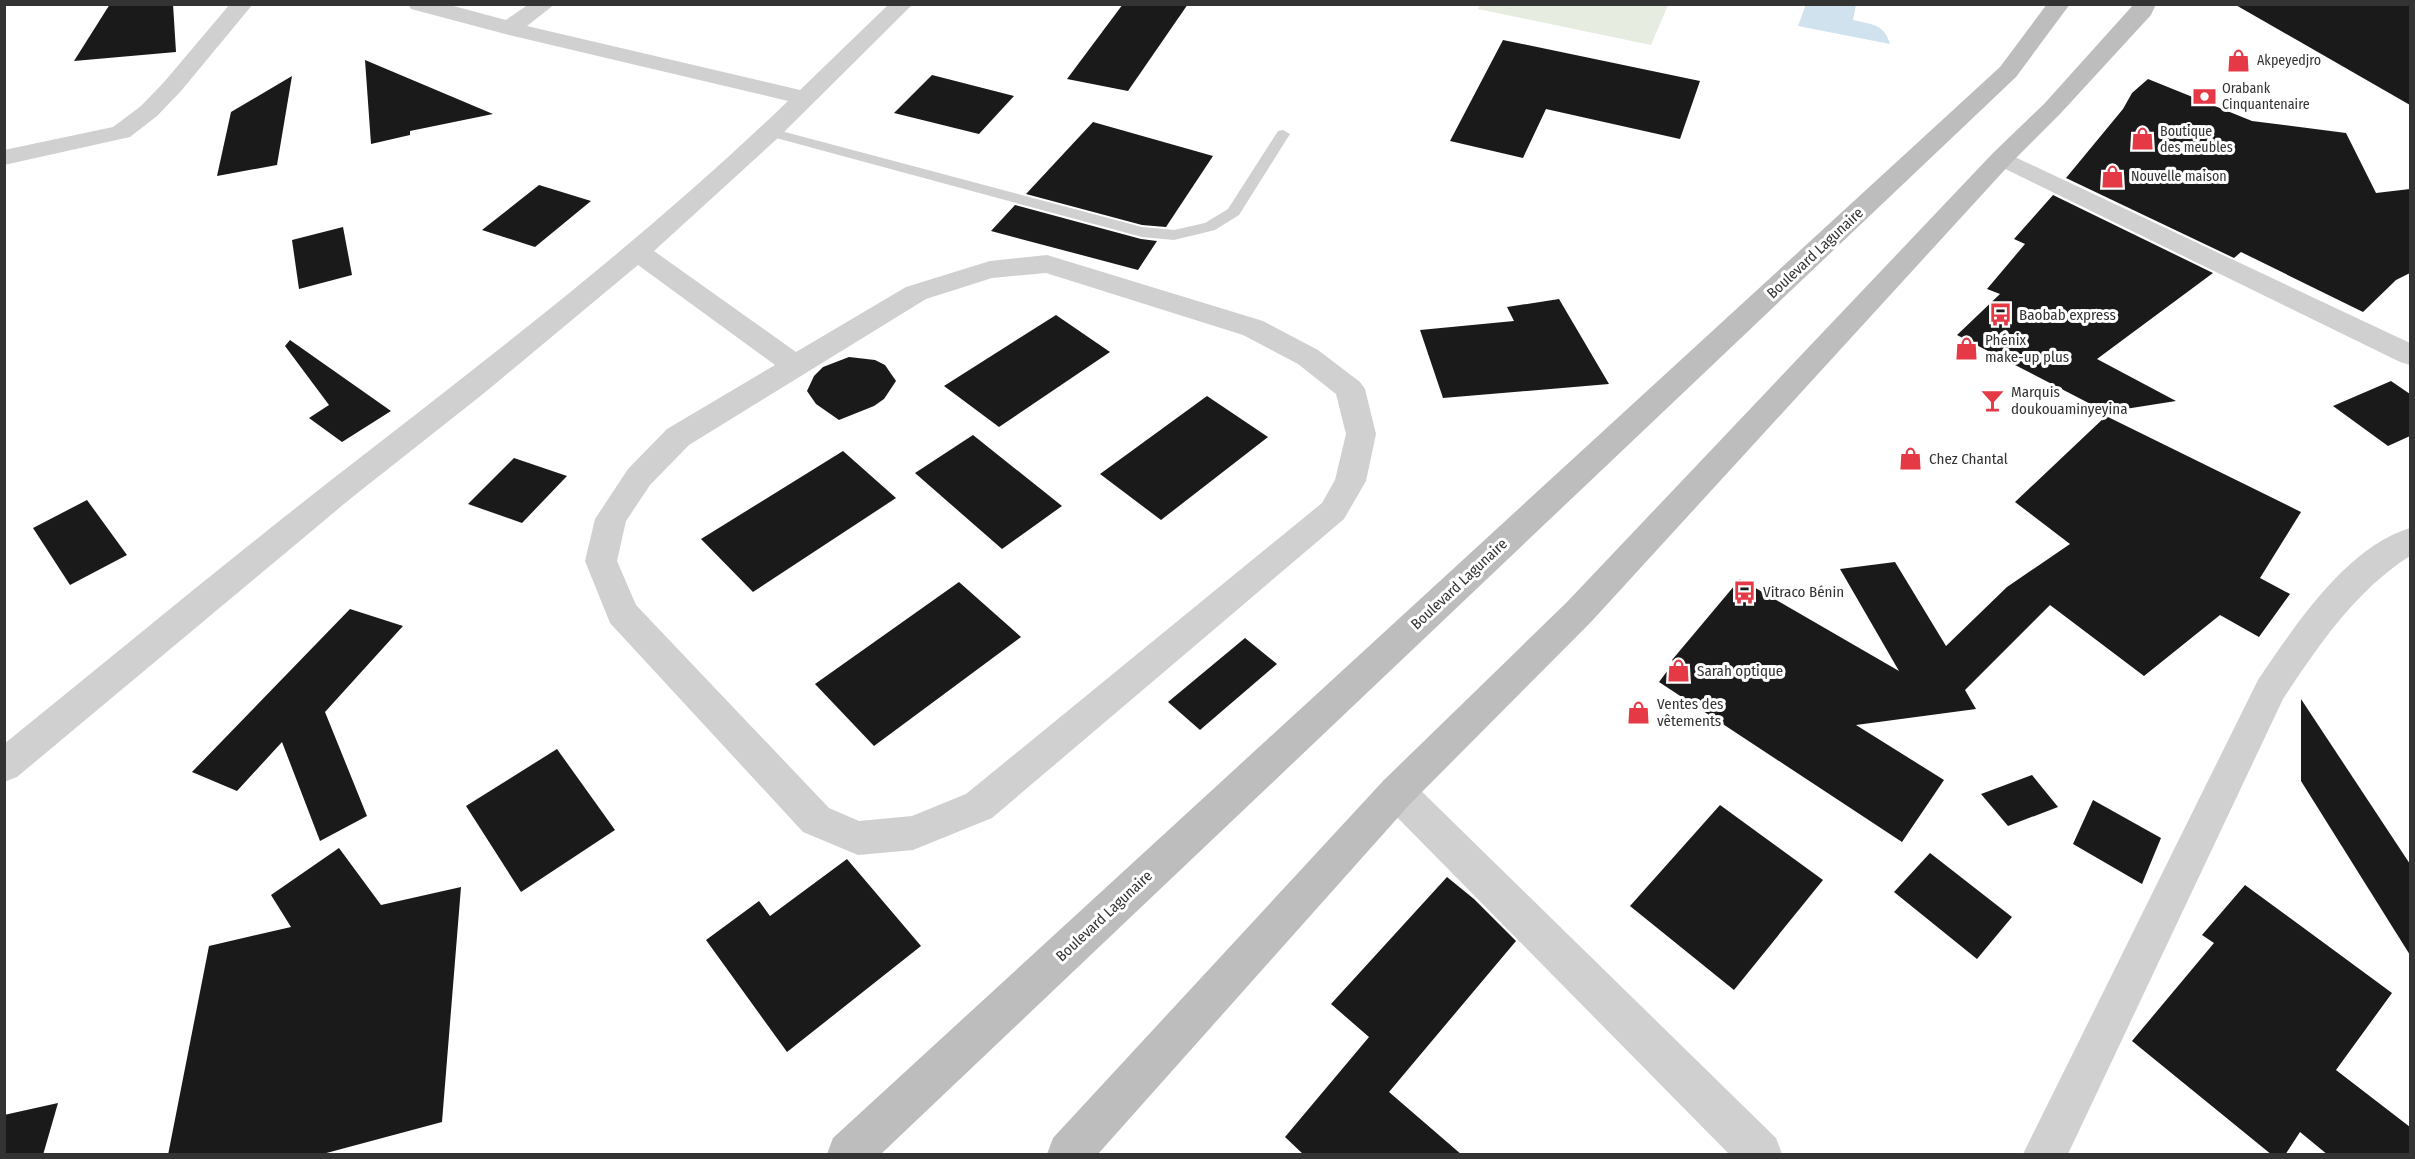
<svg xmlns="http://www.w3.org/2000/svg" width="2415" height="1159" viewBox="0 0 2415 1159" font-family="'Fira Sans Condensed',sans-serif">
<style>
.green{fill:#e6ecdf}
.water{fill:#cfe2ee}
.building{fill:#1a1a1a}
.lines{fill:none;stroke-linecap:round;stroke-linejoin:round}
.service{fill:#d0d0d0;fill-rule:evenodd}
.minor{fill:#d0d0d0;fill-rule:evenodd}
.secondary{fill:#bdbdbd;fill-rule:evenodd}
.labels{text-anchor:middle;stroke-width:6;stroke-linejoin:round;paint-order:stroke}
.far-poi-label{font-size:14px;fill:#333;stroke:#fff;text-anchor:start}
.street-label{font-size:15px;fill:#333;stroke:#fff}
.poi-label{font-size:15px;fill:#333;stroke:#fff;text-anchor:start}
</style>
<rect width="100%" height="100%" fill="#fff"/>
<polygon class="green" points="1480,5 1480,4 1668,5 1651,45 1478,9"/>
<path class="water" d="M1806,4L1856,5L1853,20C1872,25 1884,23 1890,44L1798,26Z"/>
<g class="building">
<polygon points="110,4 173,4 176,52 74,61"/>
<polygon points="1123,4 1188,4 1128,91 1067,79"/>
<polygon points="2234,4 2410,4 2410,105"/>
<polygon points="1503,40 1700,81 1680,139 1546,109 1523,158 1450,141"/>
<polygon points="365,60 493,114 410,131 410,135 371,144"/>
<polygon points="932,75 1014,96 979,134 894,113"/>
<polygon points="292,76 277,165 217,176 231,112"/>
<polygon points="2148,79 2252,121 2346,133 2376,193 2410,189 2410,273 2396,280 2363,312 2241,252 2234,258 2066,178 2123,109 2132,93"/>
<polygon points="1093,122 1213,156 1166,227 1142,225 1026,194"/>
<polygon points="539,185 591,201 535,247 482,230"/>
<polygon points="2053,195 2213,273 2097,359 2176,401 2106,412 1957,335 2000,294 1987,289 2025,244 2014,239"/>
<polygon points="1015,205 1141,239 1157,241 1138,270 991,231"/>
<polygon points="343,227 352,275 299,289 292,240"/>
<polygon points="1559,299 1609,384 1443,398 1420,330 1514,321 1507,307"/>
<polygon points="1056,315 1110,352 999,427 944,386"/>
<polygon points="290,340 391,411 342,442 309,418 329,405 285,346"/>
<polygon points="849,357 875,360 885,365 896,381 884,399 874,406 839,420 816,404 807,391 814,376 823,367"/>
<polygon points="2391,381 2410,394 2410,436 2388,446 2333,406"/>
<polygon points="1207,396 1268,437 1161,520 1100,474"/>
<polygon points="2106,416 2301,512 2260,578 2290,594 2259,637 2220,615 2144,676 2050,605 1965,690 1976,709 1856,725 1944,780 1902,842 1659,682 1674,662 1672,660 1740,579 1899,671 1840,569 1895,562 1946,646 2007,587 2070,544 2015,502"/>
<polygon points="973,435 1062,506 1002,549 915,473"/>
<polygon points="843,451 896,498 753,592 701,539"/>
<polygon points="514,458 567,476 522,523 468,504"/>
<polygon points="87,500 127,555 70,585 33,528"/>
<polygon points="959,582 1021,637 874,746 815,684"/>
<polygon points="350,609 403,626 325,712 367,816 320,841 282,742 237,791 192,772"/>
<polygon points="1245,638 1277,664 1200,730 1168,702"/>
<polygon points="2301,699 2410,864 2410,955 2301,781"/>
<polygon points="557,749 615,830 521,892 466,806"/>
<polygon points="2032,775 2058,807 2008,826 1981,794"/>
<polygon points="2093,800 2161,838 2142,884 2073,844"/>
<polygon points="1720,805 1823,880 1734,990 1630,906"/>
<polygon points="339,848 381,905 461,887 442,1122 319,1155 168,1155 209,946 291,927 271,895"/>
<polygon points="1930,853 2012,917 1977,959 1894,892"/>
<polygon points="847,859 921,946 787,1052 706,940 759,901 770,916"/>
<polygon points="1447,877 1474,899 1516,941 1389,1092 1462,1155 1304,1155 1285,1137 1369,1037 1331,1004"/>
<polygon points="2245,885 2392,993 2336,1070 2410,1127 2410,1155 2328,1155 2300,1132 2285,1155 2272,1155 2132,1041 2214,943 2202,935"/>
<polygon points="58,1103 43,1155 4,1155 4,1115"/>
</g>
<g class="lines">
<polygon class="service" points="770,128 1142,227 1174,230 1205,223 1228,209 1278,131 1283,130 1290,134 1239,215 1215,230 1174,240 1142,237 765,135 763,132"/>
<g class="minor">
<polygon points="230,4 253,4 181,91 157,116 130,137 4,165 4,150 113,127 141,106 165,81"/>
<path d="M408,4H446L506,20L529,4H555L527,26L800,90L889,4H913L779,137L654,251L796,352L906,287L990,261L1047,255L1263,321L1318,350L1360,382L1365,389L1376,434L1366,481L1344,519L992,818L913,850L858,855L803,832L610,623L585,561L595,519L628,469L667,429L775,365L638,265L483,394L350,499L17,777L4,782V744C113,656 220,567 330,481C487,359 645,239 788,101L509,35L411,9ZM1046,273L1243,335L1298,364L1336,394L1346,434L1335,480L1322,503L966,794L912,816L859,821L829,808L636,605L617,561L626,521L650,485L689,445L926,299L992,278Z"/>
<polygon points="2002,151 2410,343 2410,365 2400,362 1993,163 1990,158 1993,153"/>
<path d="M2410,528V556C2355,591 2319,645 2283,699L2068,1154H2023L2258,680C2295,626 2345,548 2410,528Z"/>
<polygon points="1397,776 1410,780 1776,1138 1782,1154 1729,1154 1384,804 1378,792 1384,780"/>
</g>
<g class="secondary">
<polygon points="2047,4 2070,4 2016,77 881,1154 827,1154 833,1138 2000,67"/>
<polygon points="2134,4 2156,4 2151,15 2060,114 2011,163 1591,622 1410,804 1098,1154 1047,1154 1053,1138 1384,780 1567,602 1993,153 2044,104"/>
</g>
</g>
<defs>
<symbol id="shop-bare" viewBox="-9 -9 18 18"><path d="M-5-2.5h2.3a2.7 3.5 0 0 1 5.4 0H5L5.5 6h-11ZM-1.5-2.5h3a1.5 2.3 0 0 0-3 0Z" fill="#e63946" stroke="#fff" stroke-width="2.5" paint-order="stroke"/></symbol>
<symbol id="bank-bare" viewBox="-9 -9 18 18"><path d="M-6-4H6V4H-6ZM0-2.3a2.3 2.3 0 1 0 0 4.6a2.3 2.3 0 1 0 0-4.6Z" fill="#e63946" stroke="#fff" stroke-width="2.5" paint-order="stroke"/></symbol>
<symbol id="bus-bare" viewBox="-9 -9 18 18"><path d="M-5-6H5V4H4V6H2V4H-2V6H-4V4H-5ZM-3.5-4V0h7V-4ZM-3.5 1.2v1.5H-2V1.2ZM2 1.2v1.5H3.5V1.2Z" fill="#e63946" stroke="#fff" stroke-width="2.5" paint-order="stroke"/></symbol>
<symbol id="bar-bare" viewBox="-9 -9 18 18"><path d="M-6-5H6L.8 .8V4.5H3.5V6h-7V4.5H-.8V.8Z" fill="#e63946" stroke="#fff" stroke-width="2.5" paint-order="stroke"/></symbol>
</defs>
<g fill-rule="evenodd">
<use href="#shop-bare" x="2222" y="44" width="33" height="33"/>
<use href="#bank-bare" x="2188" y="80" width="33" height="33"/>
<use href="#shop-bare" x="2126" y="122" width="33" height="33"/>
<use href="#shop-bare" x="2096" y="160" width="33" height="33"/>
<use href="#bus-bare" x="1984" y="298" width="33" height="33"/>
<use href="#shop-bare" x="1950" y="332" width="33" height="33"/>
<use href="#bar-bare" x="1976" y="384" width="33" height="33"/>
<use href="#shop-bare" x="1894" y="442" width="33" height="33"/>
<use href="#bus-bare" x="1728" y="576" width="33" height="33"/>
<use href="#shop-bare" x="1662" y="654" width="33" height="33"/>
<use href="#shop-bare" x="1622" y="696" width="33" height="33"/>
</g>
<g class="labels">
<g class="far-poi-label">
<text x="2257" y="65">Akpeyedjro</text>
<text x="2222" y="93">Orabank<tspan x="2222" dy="16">Cinquantenaire</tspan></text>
<text x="2160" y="136">Boutique<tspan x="2160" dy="16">des meubles</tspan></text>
<text x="2131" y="181">Nouvelle maison</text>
</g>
<g class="street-label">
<text transform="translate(1815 253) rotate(-43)" y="5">Boulevard Lagunaire</text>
<text transform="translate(1459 584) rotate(-43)" y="5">Boulevard Lagunaire</text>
<text transform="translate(1104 916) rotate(-43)" y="5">Boulevard Lagunaire</text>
</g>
<g class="poi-label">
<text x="2019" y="320">Baobab express</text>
<text x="1985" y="345">Phénix<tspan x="1985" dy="17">make-up plus</tspan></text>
<text x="2011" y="397">Marquis<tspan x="2011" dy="17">doukouaminyeyina</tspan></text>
<text x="1929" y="464">Chez Chantal</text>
<text x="1763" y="597">Vitraco Bénin</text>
<text x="1697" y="676">Sarah optique</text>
<text x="1657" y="709">Ventes des<tspan x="1657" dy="17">vêtements</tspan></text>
</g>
</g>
<rect width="2415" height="1159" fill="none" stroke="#333333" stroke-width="12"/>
</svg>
